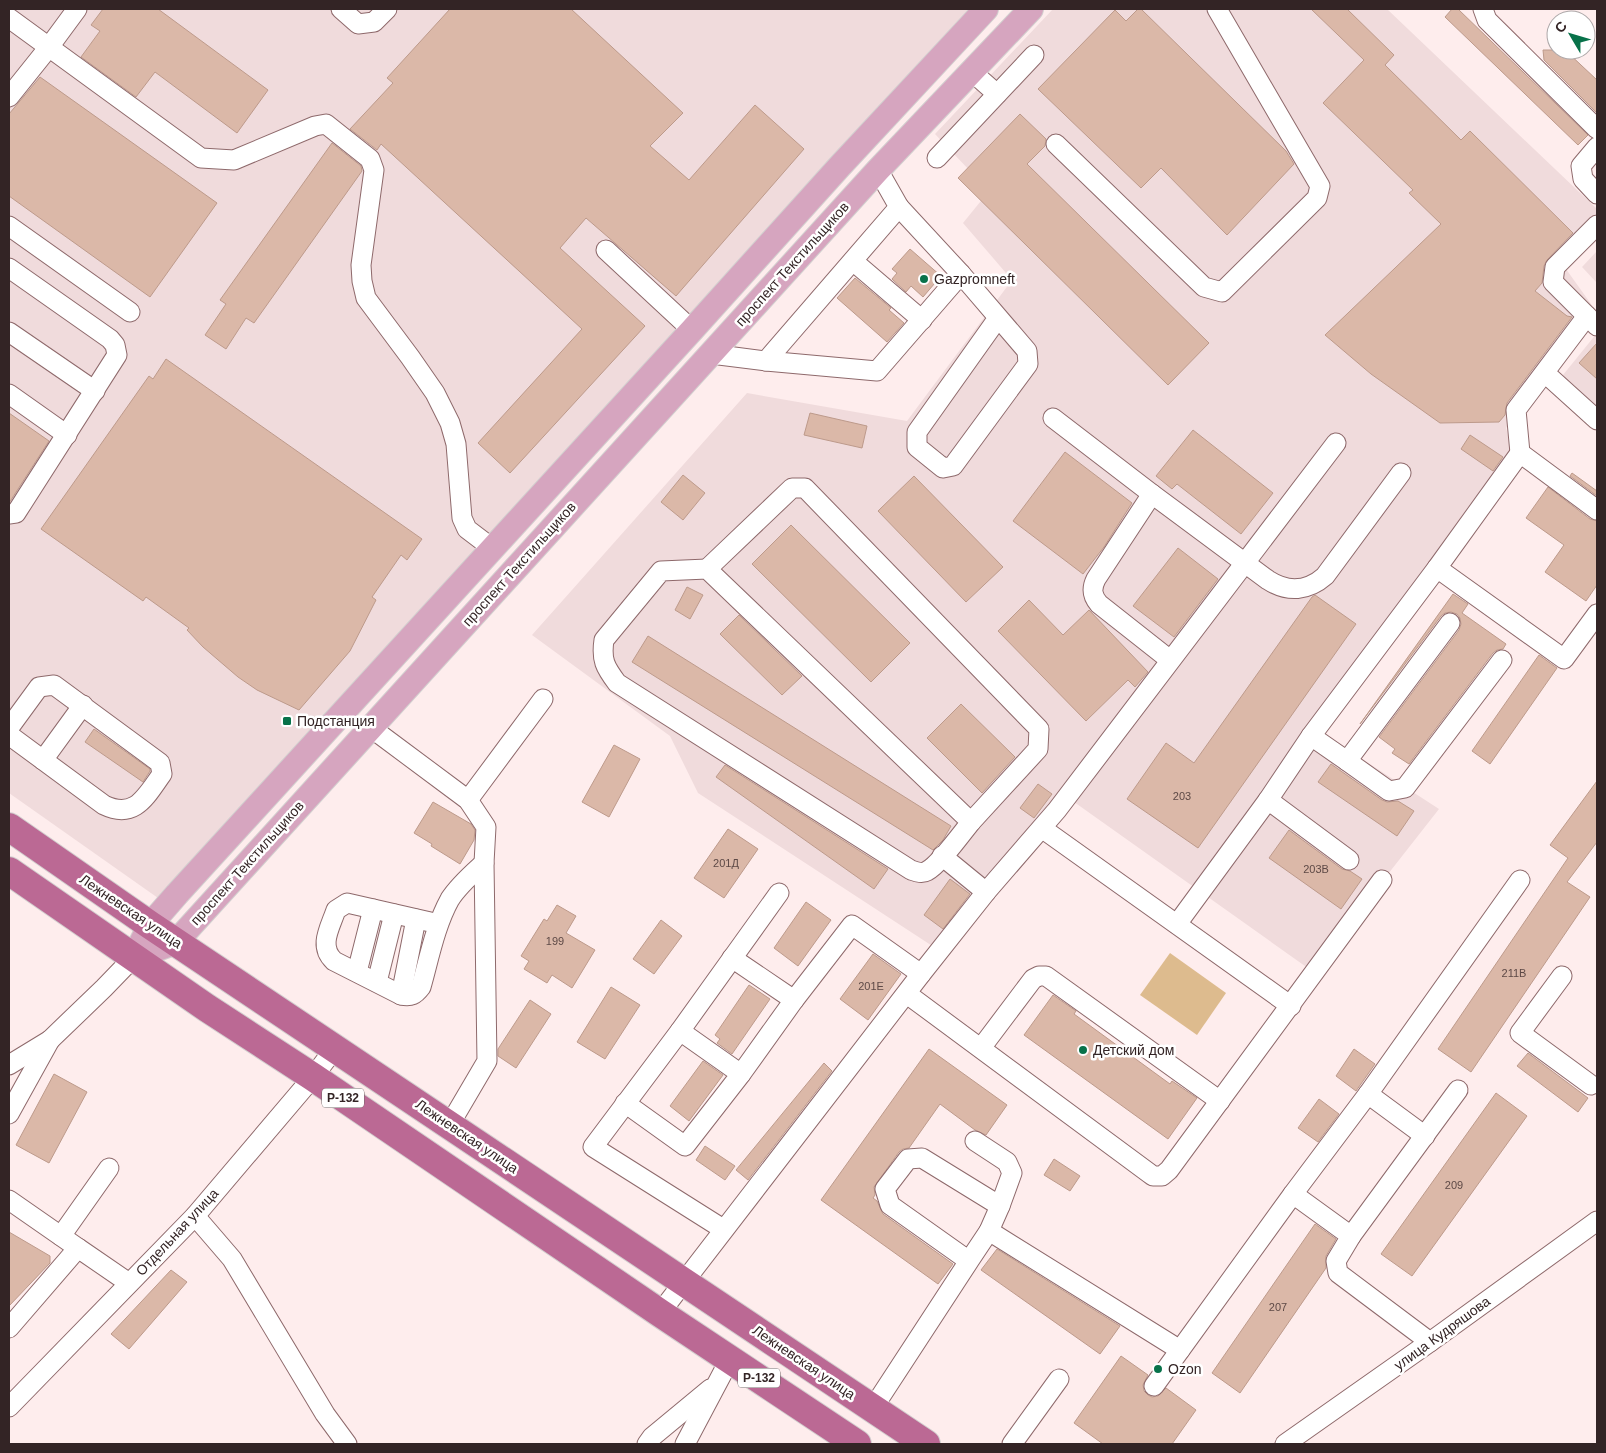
<svg xmlns="http://www.w3.org/2000/svg" width="1606" height="1453" viewBox="0 0 1606 1453" font-family="Arial,sans-serif">
<style>
.built{fill:#f0dbdc}
.green{fill:#ddbb8e}
.building{fill:#dbb8a8;stroke:#bd9a8b}
.lines{fill:none;stroke-linecap:round;stroke-linejoin:round}
.minor-casing{stroke:#8e696b;stroke-width:21}
.major-casing{stroke:#d2cfcf;stroke-width:26}
.highway-casing{stroke:#d2cfcf;stroke-width:30}
.minor{stroke:#fff;stroke-width:19}
.major{stroke:#d6a5bf;stroke-width:24}
.highway{stroke:#bb6994;stroke-width:28}
.poi-dot{fill:#08724a;stroke:#fff;stroke-width:2}
.labels{text-anchor:middle;stroke-width:5;stroke-linejoin:round;paint-order:stroke}
.number-label{font-size:11px;fill:#5d4946}
.shield{fill:#fff;stroke:#706666;stroke-width:1}
.shield-label{font-size:12px;font-weight:bold;fill:#332425}
.street-label{font-size:14px;fill:#332425;stroke:#fff}
.poi-label{font-size:14px;fill:#332425;stroke:#fff;text-anchor:start}
</style>
<rect width="100%" height="100%" fill="#feeded"/>
<g class="built">
<polygon points="9,9 992,9 158,898 9,793"/>
<polygon points="1053,9 1387,9 1597,209 1597,232 1566,269 1596,311 1506,428 1515,462 1316,729 1439,809 1312,971 1060,792 940,951 698,793 670,736 532,635 747,393 907,421 1012,280 963,223 989,191 935,134"/>
<polygon points="1597,251 1597,283 1582,267"/>
<polygon points="1597,333 1597,412 1559,380"/>
</g>
<polygon class="green" points="1170,953 1226,993 1197,1035 1140,995"/>
<g class="building">
<polygon points="103,9 158,9 268,90 237,133 155,72 136,97 81,57 100,31 91,25"/>
<polygon points="450,9 571,9 683,113 650,146 689,180 755,105 804,149 676,296 586,218 560,248 645,326 510,473 478,443 582,329 381,144 377,150 350,129 393,83 387,78"/>
<polygon points="1138,9 1141,9 1286,151 1294,164 1227,235 1161,168 1141,188 1038,89 1115,10 1126,21"/>
<polygon points="1311,9 1347,9 1394,55 1385,65 1461,140 1470,131 1573,233 1547,260 1544,266 1542,283 1535,291 1567,316 1572,317 1507,403 1505,415 1499,422 1440,423 1371,374 1325,335 1441,224 1409,193 1413,190 1323,103 1364,60"/>
<polygon points="1452,9 1458,9 1588,135 1578,145 1445,17"/>
<polygon points="1543,50 1565,50 1597,80 1597,113 1544,60"/>
<polygon points="40,77 217,203 150,297 9,196 9,114"/>
<polygon points="1020,114 1046,139 1045,146 1027,164 1209,343 1168,385 958,178"/>
<polygon points="332,143 361,166 362,171 254,323 246,318 226,349 205,335 226,304 220,300"/>
<polygon points="910,249 941,276 923,297 911,286 906,292 892,279 897,273 892,269"/>
<polygon points="855,278 891,308 889,310 904,323 887,342 837,298"/>
<polygon points="1597,343 1597,379 1579,363"/>
<polygon points="166,359 422,539 407,560 401,555 372,597 376,600 350,651 299,710 257,690 238,677 203,647 187,630 189,628 146,597 143,601 41,529 149,376 153,379"/>
<polygon points="9,413 49,441 9,503"/>
<polygon points="810,413 867,426 862,448 804,435"/>
<polygon points="1193,430 1273,493 1241,534 1177,484 1172,489 1156,476"/>
<polygon points="1470,435 1503,457 1493,471 1461,449"/>
<polygon points="1065,452 1132,503 1104,547 1083,574 1013,521"/>
<polygon points="1572,473 1597,491 1597,496 1570,476"/>
<polygon points="683,475 705,493 683,520 661,502"/>
<polygon points="914,476 1003,567 966,602 878,511"/>
<polygon points="1548,487 1590,519 1597,521 1597,585 1586,601 1545,572 1564,545 1526,518"/>
<polygon points="791,525 910,643 871,682 752,564"/>
<polygon points="1178,548 1218,579 1174,637 1133,606"/>
<polygon points="687,587 703,595 690,619 675,610"/>
<polygon points="1453,594 1468,604 1462,613 1506,644 1503,649 1497,650 1493,653 1409,764 1392,753 1395,749 1379,737 1459,630 1461,624 1460,618 1457,614 1451,612 1445,613 1441,616 1360,724"/>
<polygon points="1315,595 1356,624 1198,848 1127,799 1166,743 1194,763 1312,597"/>
<polygon points="1029,600 1063,635 1089,610 1148,672 1135,687 1128,680 1086,721 998,631"/>
<polygon points="739,615 802,676 782,695 720,634"/>
<polygon points="648,636 951,826 943,840 933,850 632,662"/>
<polygon points="1539,655 1557,668 1490,764 1472,751"/>
<polygon points="961,704 1015,757 982,793 927,738"/>
<polygon points="94,729 150,769 150,771 143,782 85,742"/>
<polygon points="614,745 640,759 609,817 582,802"/>
<polygon points="1331,764 1382,800 1387,802 1398,801 1414,811 1397,836 1318,782"/>
<polygon points="725,765 888,869 874,889 716,777"/>
<polygon points="1597,781 1597,842 1567,882 1590,897 1471,1072 1438,1049 1568,858 1550,845"/>
<polygon points="1038,784 1052,794 1034,818 1020,808"/>
<polygon points="433,802 471,824 475,830 474,840 460,864 431,846 432,844 414,833"/>
<polygon points="728,829 758,849 724,898 694,878"/>
<polygon points="1289,830 1342,869 1350,871 1362,879 1341,909 1269,858"/>
<polygon points="950,879 970,894 943,929 924,915"/>
<polygon points="806,902 831,920 798,966 774,948"/>
<polygon points="557,905 576,916 566,933 595,950 572,988 552,975 547,983 524,969 529,961 521,956 544,919 547,921"/>
<polygon points="661,920 682,936 654,974 633,959"/>
<polygon points="873,954 901,974 868,1020 840,999"/>
<polygon points="749,985 770,999 732,1054 717,1043 720,1039 715,1035"/>
<polygon points="611,987 640,1005 605,1059 577,1042"/>
<polygon points="1053,995 1076,1011 1074,1014 1170,1084 1172,1081 1197,1098 1168,1139 1024,1035"/>
<polygon points="530,1000 551,1014 516,1068 498,1056 498,1049"/>
<polygon points="929,1049 1007,1105 986,1135 975,1130 940,1104 909,1148 903,1149 899,1152 874,1187 875,1195 873,1198 877,1201 883,1214 953,1264 938,1284 821,1200"/>
<polygon points="1354,1049 1375,1064 1356,1091 1336,1076"/>
<polygon points="1528,1053 1588,1098 1578,1112 1517,1066"/>
<polygon points="703,1061 723,1075 689,1121 670,1106"/>
<polygon points="824,1063 832,1071 748,1180 736,1170"/>
<polygon points="54,1074 87,1092 49,1163 16,1145"/>
<polygon points="1496,1093 1527,1116 1412,1276 1381,1254"/>
<polygon points="1319,1099 1339,1114 1318,1142 1298,1128"/>
<polygon points="705,1146 735,1166 725,1180 696,1160"/>
<polygon points="1054,1159 1080,1176 1070,1191 1044,1175"/>
<polygon points="1315,1224 1336,1239 1326,1256 1326,1268 1240,1393 1212,1373"/>
<polygon points="9,1232 50,1256 50,1263 9,1306"/>
<polygon points="997,1249 1120,1326 1100,1354 981,1270"/>
<polygon points="171,1270 187,1282 129,1349 111,1334"/>
<polygon points="1121,1356 1148,1375 1143,1385 1144,1391 1148,1395 1152,1397 1158,1396 1166,1388 1196,1410 1172,1444 1103,1444 1074,1423"/>
</g>
<g class="lines">
<defs>
<g id="minor">
<polyline points="341,9 358,24 374,22 387,9"/>
<polyline points="1483,9 1487,20 1597,129"/>
<polyline points="9,18 201,158 234,160 315,126 326,124 370,159 374,170 361,265 362,281 366,298 410,357 435,393 450,423 456,444 462,518 467,529 492,548"/>
<polyline points="971,71 997,94"/>
<polyline points="9,97 49,47 77,9"/>
<polyline points="1056,144 1204,287 1222,292 1317,198 1320,186 1217,9"/>
<polyline points="1597,147 1581,166 1583,179 1597,194"/>
<polyline points="937,158 1034,55"/>
<polyline points="899,207 961,274 1027,351 1028,364 953,466 943,468 917,447 917,432 998,318"/>
<polyline points="1597,225 1555,267 1553,282 1597,326"/>
<polyline points="9,226 130,312"/>
<polyline points="606,250 692,330"/>
<polyline points="853,261 922,320"/>
<polyline points="9,268 110,339 115,345 117,355 16,513 9,514"/>
<polyline points="9,332 95,391"/>
<polyline points="711,354 766,361 899,207 878,170"/>
<polyline points="766,361 877,371 961,274"/>
<polyline points="1545,373 1597,420"/>
<polyline points="9,394 67,435"/>
<path d="M1053,418L1152,494L1268,580C1288,593 1308,591 1325,576L1401,473"/>
<polyline points="1520,453 1516,410 1587,316"/>
<path d="M1152,494L1096,579C1091,589 1092,596 1099,604L1170,660"/>
<polyline points="1597,510 1520,453 1437,568 1564,659 1597,614"/>
<path d="M707,569L971,822C962,833 939,865 927,871C922,874 917,872 911,870L617,683C605,667 601,660 604,640L661,571Z"/>
<polyline points="707,569 792,488 805,488 1039,729 1038,749 971,822"/>
<polyline points="370,727 468,800 486,827 484,863 487,1061 450,1124"/>
<path d="M9,728L39,687L54,685L160,763L162,774C146,796 135,820 104,805L9,735"/>
<polyline points="1311,736 1347,761 1450,623"/>
<polyline points="43,760 83,705"/>
<polyline points="1347,761 1389,791 1405,788 1502,660"/>
<polyline points="468,800 543,699"/>
<polyline points="1268,800 1349,860"/>
<polyline points="1043,829 1291,1006"/>
<polyline points="942,856 986,892"/>
<path d="M439,924L347,903L336,910C330,928 318,946 334,961L401,995C411,997 415,995 421,987C429,959 435,926 450,899C459,885 472,874 484,863"/>
<polyline points="1177,924 1268,800 1311,736 1437,568"/>
<polyline points="732,958 794,1000 741,1074"/>
<polyline points="357,972 373,909"/>
<polyline points="1562,976 1520,1033 1591,1085"/>
<polyline points="377,982 394,914"/>
<polyline points="907,994 1149,1173 1153,1176 1162,1176 1169,1170 1382,880"/>
<polyline points="401,995 416,919"/>
<polyline points="794,1000 852,925 921,974"/>
<polyline points="981,1048 1033,979 1039,976 1046,976 1220,1101"/>
<polyline points="9,1065 50,1040 104,988 133,958"/>
<polyline points="1368,1094 1425,1136"/>
<polyline points="625,1103 685,1146 741,1074 680,1031"/>
<polyline points="9,1114 50,1040"/>
<polyline points="975,1141 1007,1162 1012,1173 1000,1206"/>
<polyline points="1293,1194 1368,1094 1520,880"/>
<polyline points="9,1200 78,1248"/>
<polyline points="195,1216 232,1259 325,1414 347,1444"/>
<polyline points="723,1229 593,1147 680,1031 779,893"/>
<polyline points="989,1231 1180,1350"/>
<polyline points="61,1236 109,1168"/>
<polyline points="1351,1236 1458,1090"/>
<polyline points="660,1313 921,974 986,892 1057,810 1336,443"/>
<polyline points="9,1328 78,1248 129,1283"/>
<polyline points="1154,1386 1293,1194 1351,1236 1336,1261 1338,1273 1430,1342"/>
<polyline points="9,1407 195,1216 313,1077 335,1048"/>
<polyline points="873,1408 969,1261 890,1205 885,1189 908,1159 922,1158 1000,1206 989,1231 969,1261"/>
<polyline points="647,1444 652,1437 710,1389"/>
<polyline points="685,1444 730,1359"/>
<polyline points="1012,1444 1059,1379"/>
<polyline points="1285,1444 1430,1342 1597,1221"/>
</g>
<g id="major">
<polyline points="142,941 150,925 177,894 692,330 839,167 986,9"/>
<polyline points="133,958 176,942 878,170 1031,9"/>
</g>
<g id="highway">
<polyline points="9,827 150,925 926,1444"/>
<polyline points="9,871 207,1008 313,1077 660,1313 857,1444"/>
</g>
</defs>
<use href="#minor" class="minor-casing"/>
<use href="#major" class="major-casing"/>
<use href="#highway" class="highway-casing"/>
<use href="#minor" class="minor"/>
<use href="#major" class="major"/>
<use href="#highway" class="highway"/>
</g>
<g class="poi-dot">
<circle cx="924" cy="279" r="5"/>
<rect x="282" y="716" width="10" height="10" rx="2.5"/>
<circle cx="1083" cy="1050" r="5"/>
<circle cx="1158" cy="1369" r="5"/>
</g>
<g class="labels">
<g class="number-label">
<text x="1182" y="800">203</text>
<text x="726" y="867">201Д</text>
<text x="1316" y="873">203В</text>
<text x="555" y="945">199</text>
<text x="1514" y="977">211В</text>
<text x="871" y="990">201Е</text>
<text x="1454" y="1189">209</text>
<text x="1278" y="1311">207</text>
</g>
<g class="shield">
<rect x="322" y="1088.5" width="42" height="19" rx="4"/>
<rect x="738" y="1368.5" width="42" height="19" rx="4"/>
</g>
<g class="shield-label">
<text x="343" y="1102">Р-132</text>
<text x="759" y="1382">Р-132</text>
</g>
<g class="street-label">
<text transform="translate(792 264) rotate(-48)" y="5">проспект Текстильщиков</text>
<text transform="translate(519 564) rotate(-48)" y="5">проспект Текстильщиков</text>
<text transform="translate(247 863) rotate(-48)" y="5">проспект Текстильщиков</text>
<text transform="translate(131 911) rotate(34)" y="5">Лежневская улица</text>
<text transform="translate(467 1136) rotate(34)" y="5">Лежневская улица</text>
<text transform="translate(177 1232) rotate(-47)" y="5">Отдельная улица</text>
<text transform="translate(1442 1333) rotate(-36)" y="5">улица Кудряшова</text>
<text transform="translate(804 1362) rotate(34)" y="5">Лежневская улица</text>
</g>
<g class="poi-label">
<text x="934" y="284">Gazpromneft</text>
<text x="297" y="726">Подстанция</text>
<text x="1093" y="1055">Детский дом</text>
<text x="1168" y="1374">Ozon</text>
</g>
</g>
<rect width="1606" height="1453" fill="none" stroke="#332425" stroke-width="20"/>
<g transform="translate(1571 35) rotate(308)"><circle r="24" fill="#ffffff" stroke="#ada7a8"/>
<path d="M0-4L9 19L0 12L-9 19Z" fill="#08724a"/>
<text y="-8" font-size="14" font-weight="bold" text-anchor="middle" fill="#332425">С</text>
</g>
</svg>
